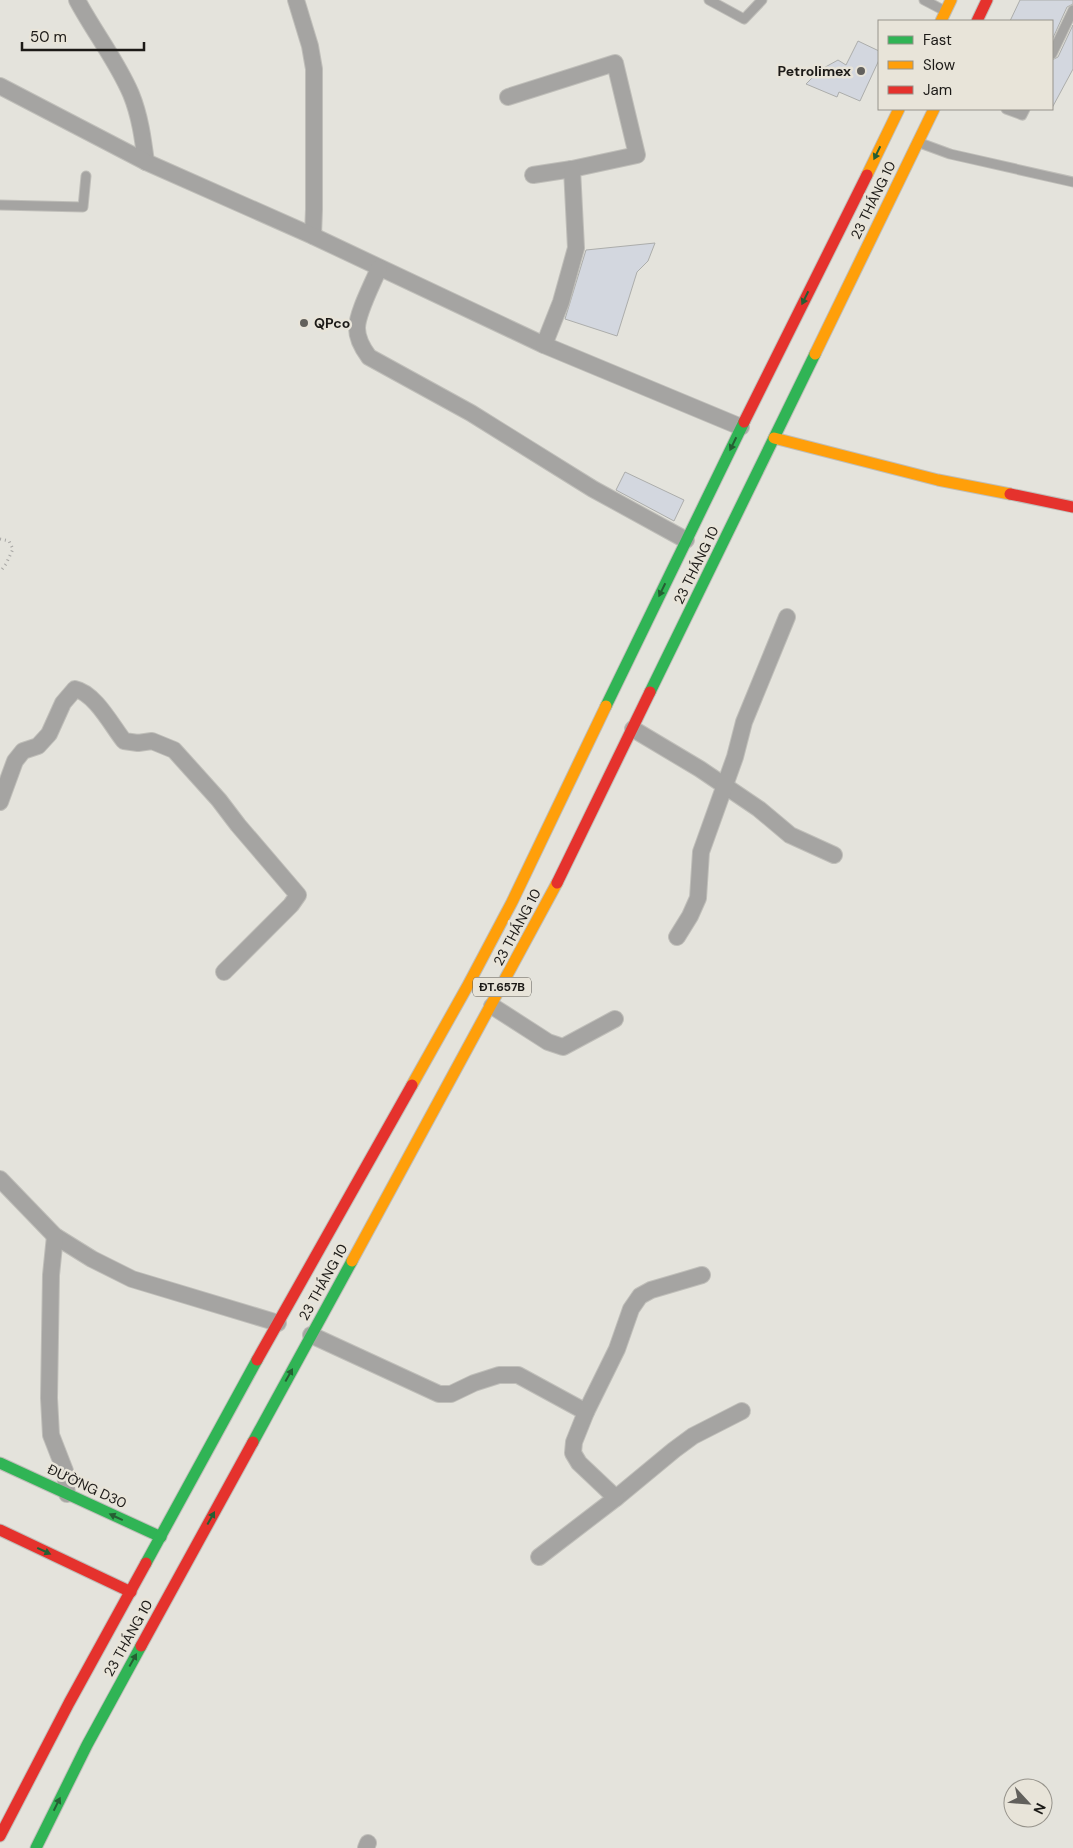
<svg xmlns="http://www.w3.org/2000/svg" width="1073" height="1848" viewBox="0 0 1073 1848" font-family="'DM Sans',sans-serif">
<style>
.building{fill:#d3d7df;stroke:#acadab}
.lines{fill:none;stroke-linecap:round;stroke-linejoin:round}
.lane-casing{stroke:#bfbeb9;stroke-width:11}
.street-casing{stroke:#bfbeb9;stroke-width:18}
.fast-casing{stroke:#bfbeb9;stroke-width:13}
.slow-casing{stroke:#bfbeb9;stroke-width:13}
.jam-casing{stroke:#bfbeb9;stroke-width:13}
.path{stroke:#a8a7a5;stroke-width:3;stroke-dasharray:1 4;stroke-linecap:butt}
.lane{stroke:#a5a4a2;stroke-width:9}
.street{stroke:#a5a4a2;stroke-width:16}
.fast{stroke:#30b455;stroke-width:11}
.slow{stroke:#ff9f0a;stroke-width:11}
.jam{stroke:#e5322d;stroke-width:11}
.oneway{fill:#255f33}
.poi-dot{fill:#62605c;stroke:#e8e4d9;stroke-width:2}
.labels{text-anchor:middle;stroke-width:5;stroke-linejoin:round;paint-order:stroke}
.shield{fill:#e8e4d9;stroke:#595751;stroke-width:1}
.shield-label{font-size:12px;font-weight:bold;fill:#1c1a17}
.poi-label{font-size:14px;font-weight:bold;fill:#1c1a17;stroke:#e8e4d9;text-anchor:end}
.street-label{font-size:14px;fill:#1c1a17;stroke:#e8e4d9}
</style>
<rect width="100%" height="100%" fill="#e4e3dc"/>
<g class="building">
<polygon points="1020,0 1073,0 1073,4 1067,7 1052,40 1052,21 1010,21"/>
<polygon points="1073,25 1073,69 1052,108 1052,60 1058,57"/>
<polygon points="858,41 879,51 879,60 860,101 839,92 837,97 806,84 820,70 838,60 846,65"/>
<polygon points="655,243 648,261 637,272 617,336 565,319 586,250"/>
<polygon points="625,472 684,500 674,521 616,490"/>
</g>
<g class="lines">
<defs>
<g id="lane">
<polyline points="709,0 744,19 762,0"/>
<polyline points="924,0 943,10"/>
<polyline points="1052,54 1073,10"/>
<polyline points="1006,109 1022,115 1025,109"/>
<polyline points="920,143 950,154 1073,182"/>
<polyline points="0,205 83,207 86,176"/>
</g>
<g id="street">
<path d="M77,0C94,32 117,61 131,94C140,116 143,139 146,162"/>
<polyline points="296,0 310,46 314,69 314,209 313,236"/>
<polyline points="0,86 146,162 313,236 544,345 741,427"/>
<polyline points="508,97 615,63 637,155 572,169 533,175"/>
<path d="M379,268C373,283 357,313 357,328C357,339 363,349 369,357L471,413L593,489L686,540"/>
<polyline points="544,345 561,302 576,248 572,169"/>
<polyline points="633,729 700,769 759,809 790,835 834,855"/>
<path d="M0,802L15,761L23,751L38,746L49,734L63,703L75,689C95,693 112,726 124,741L138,743L152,741L174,750L219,800L238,825L298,895L291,905L224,972"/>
<polyline points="677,937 690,916 698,898 701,852 735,757 744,722 787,617"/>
<polyline points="492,1006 548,1042 563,1047 615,1019"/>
<polyline points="0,1179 55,1236 92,1259 132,1279 278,1323"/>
<polyline points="55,1236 51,1275 49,1398 51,1435 65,1471 67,1494"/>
<polyline points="311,1335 439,1394 451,1394 474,1383 499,1375 518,1375 586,1412"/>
<polyline points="616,1498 674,1450 693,1436 742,1411"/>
<polyline points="539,1557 616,1498 579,1463 573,1453 574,1442 586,1412 617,1349 631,1309 640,1296 651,1290 702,1275"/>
<polyline points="366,1848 368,1843"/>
</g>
<g id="fast">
<polyline points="650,692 815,354"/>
<polyline points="606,706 744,422"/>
<polyline points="253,1442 352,1261"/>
<polyline points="0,1463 161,1537"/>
<polyline points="146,1563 257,1360"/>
<polyline points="36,1848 87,1745 141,1646"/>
</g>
<g id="slow">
<polyline points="941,21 951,0"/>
<polyline points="867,175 899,109"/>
<polyline points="815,354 934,109"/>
<polyline points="774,438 938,480 1010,494"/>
<polyline points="412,1085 467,987 512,902 606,706"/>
<polyline points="352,1261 557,883"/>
</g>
<g id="jam">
<polyline points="977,21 987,0"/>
<polyline points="744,422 867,175"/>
<polyline points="1010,494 1073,507"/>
<polyline points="557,883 650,692"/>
<polyline points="257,1360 412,1085"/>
<polyline points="0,1530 131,1592"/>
<polyline points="141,1646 253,1442"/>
<polyline points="0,1836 69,1703 146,1563"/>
</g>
</defs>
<use href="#lane" class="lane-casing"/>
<use href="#street" class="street-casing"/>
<use href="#fast" class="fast-casing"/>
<use href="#slow" class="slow-casing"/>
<use href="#jam" class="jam-casing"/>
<polyline class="path" points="0,539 9,541 13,549 6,564 0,572"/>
<use href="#lane" class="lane"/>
<use href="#street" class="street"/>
<use href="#fast" class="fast"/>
<use href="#slow" class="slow"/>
<use href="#jam" class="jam"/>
</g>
<defs><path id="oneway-solid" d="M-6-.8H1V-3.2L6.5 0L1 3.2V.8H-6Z" transform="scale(1.25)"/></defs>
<g class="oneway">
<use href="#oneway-solid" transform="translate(877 153) rotate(116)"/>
<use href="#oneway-solid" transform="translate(805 298) rotate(116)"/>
<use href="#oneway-solid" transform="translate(733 444) rotate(116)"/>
<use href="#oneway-solid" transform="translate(662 590) rotate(116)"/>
<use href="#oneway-solid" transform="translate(289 1375) rotate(-61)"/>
<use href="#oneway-solid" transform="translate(116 1517) rotate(-155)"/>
<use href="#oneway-solid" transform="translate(211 1518) rotate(-61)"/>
<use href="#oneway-solid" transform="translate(44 1551) rotate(25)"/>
<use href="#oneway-solid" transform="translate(133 1660) rotate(-61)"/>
<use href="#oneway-solid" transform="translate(57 1804) rotate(-64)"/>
</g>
<g class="poi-dot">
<circle cx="861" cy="71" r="5"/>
<circle cx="304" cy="323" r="5"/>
</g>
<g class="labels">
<rect class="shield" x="473" y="977.5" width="58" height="19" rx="4"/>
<g class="shield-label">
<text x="502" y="991">ĐT.657B</text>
</g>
<g class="poi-label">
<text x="851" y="76">Petrolimex</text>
<text x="314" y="328" text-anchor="start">QPco</text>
</g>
<g class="street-label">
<text transform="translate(873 200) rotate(-64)" y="5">23 THÁNG 10</text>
<text transform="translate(696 565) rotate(-64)" y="5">23 THÁNG 10</text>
<text transform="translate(517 927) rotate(-62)" y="5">23 THÁNG 10</text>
<text transform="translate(323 1282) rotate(-61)" y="5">23 THÁNG 10</text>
<text transform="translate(87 1486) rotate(25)" y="5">ĐƯỜNG D30</text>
<text transform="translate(128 1638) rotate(-61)" y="5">23 THÁNG 10</text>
</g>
</g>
<rect x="878" y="20" width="175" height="90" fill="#e8e4d9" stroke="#96938b"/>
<rect x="888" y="36" width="25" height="8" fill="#30b455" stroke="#96938b"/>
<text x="923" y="45" font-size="15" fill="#1c1a17">Fast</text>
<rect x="888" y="61" width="25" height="8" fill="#ff9f0a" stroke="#96938b"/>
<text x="923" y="70" font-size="15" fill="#1c1a17">Slow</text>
<rect x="888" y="86" width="25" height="8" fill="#e5322d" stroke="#96938b"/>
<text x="923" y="95" font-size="15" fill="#1c1a17">Jam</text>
<g transform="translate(1028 1803) rotate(116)"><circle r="24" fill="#e8e4d9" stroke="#96938b"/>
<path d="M0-4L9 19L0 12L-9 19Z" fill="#62605c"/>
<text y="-8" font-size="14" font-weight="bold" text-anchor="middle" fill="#1c1a17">N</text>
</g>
<path d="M22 42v8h122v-8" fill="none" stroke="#1c1a17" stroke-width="2.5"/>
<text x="30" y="42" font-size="15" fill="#1c1a17" stroke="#e8e4d9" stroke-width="4" paint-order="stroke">50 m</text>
</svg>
